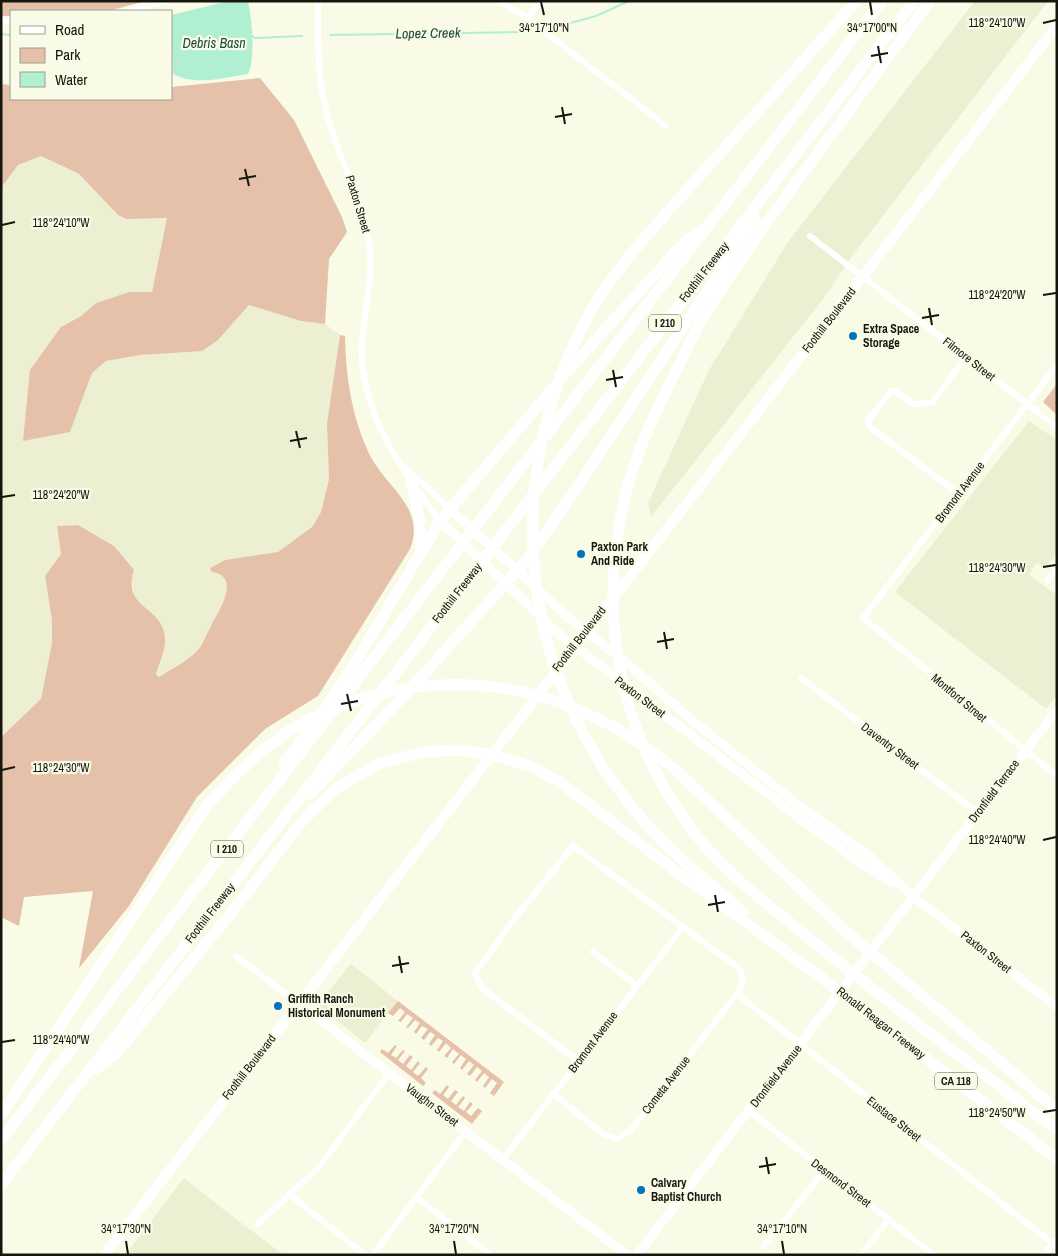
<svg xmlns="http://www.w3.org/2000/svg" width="1058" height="1256" viewBox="0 0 1058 1256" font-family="'Archivo Narrow',sans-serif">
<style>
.built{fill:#edefd3}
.green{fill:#e5c1a9}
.water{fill:#b1efd3}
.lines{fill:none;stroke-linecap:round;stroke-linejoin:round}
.stream{stroke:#b1efd3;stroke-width:2}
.street{stroke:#fff;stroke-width:6}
.secondary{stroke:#fff;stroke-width:9}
.primary{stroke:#fff;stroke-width:10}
.highway{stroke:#fff;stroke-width:11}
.ticks{fill:none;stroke:#16160f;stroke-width:2}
.poi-dot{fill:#0473be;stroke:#f9fbe7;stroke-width:2}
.labels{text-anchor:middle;stroke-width:4.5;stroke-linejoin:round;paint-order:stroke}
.shield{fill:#f9fbe7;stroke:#5a5b50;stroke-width:1}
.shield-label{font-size:11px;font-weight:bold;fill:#16160f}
.street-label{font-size:12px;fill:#16160f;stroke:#f9fbe7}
.poi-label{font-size:12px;font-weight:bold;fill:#16160f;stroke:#f9fbe7;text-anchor:start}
.water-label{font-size:14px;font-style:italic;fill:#1a4b39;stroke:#f9fbe7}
.ticks-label{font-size:12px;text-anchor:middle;fill:#16160f;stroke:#f9fbe7;stroke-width:4.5;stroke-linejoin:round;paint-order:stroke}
</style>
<rect width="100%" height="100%" fill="#f9fbe7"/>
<g class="built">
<polygon points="975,1 1048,1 852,256 827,294 651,517 648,503 709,370 788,242"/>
<polygon points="40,156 79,174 118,215 126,219 167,218 152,292 129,292 96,303 81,316 61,327 70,432 92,373 106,361 218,340 249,305 301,321 325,324 340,335 327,424 329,479 321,512 312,527 278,552 225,560 210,568 224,577 227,585 227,596 197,652 159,677 156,674 164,650 160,623 135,599 131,579 114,546 78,525 57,526 61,554 45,576 52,620 52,643 41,699 1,737 1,188 18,165"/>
<polygon points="1029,421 1057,440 1057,554 1047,566 1043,567 1037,563 1029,575 1057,595 1057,695 1046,709 895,592"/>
<polygon points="351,964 398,1001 365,1043 320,1007 320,1002"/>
<polygon points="184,1178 219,1206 284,1255 125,1255"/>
</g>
<g class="green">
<polygon points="1,1 145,1 109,11 11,11 11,16 1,16"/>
<polygon points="260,78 294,120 342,217 347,232 329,259 325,324 301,321 249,305 218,340 202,351 140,355 106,361 92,373 70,432 23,441 30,370 61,327 81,316 96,303 129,292 152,292 167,218 126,219 118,215 79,174 41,156 18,165 1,188 1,84 11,85 11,99 171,99 171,87"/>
<path d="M340,335L345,336C346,377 351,412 367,449C382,486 427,505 410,549L318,696L265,729L197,797L129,906L79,968L93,891L24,897L19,926L1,917V737L41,699L52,643V620L45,576L61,554L57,526L78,525L114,546L134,570C122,607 158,606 164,632C168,646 160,661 156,674L159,677C171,669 185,662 195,653C202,647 206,634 211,626C219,610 242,577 212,572L210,568L225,560L278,552L312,527L321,512L329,479L327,424Z"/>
<polygon points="1057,384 1057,415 1043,402"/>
<polygon points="398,1001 504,1082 494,1096 490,1093 497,1083 492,1079 485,1088 483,1086 489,1077 484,1073 477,1082 475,1080 482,1071 477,1067 470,1076 467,1074 474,1065 469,1061 462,1070 460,1068 466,1059 461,1055 454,1064 452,1062 459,1054 453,1049 447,1058 444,1056 451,1048 446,1043 439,1052 437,1050 443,1041 438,1038 431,1046 429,1044 435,1035 430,1032 424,1040 421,1038 428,1029 422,1026 416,1034 414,1032 420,1023 415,1020 408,1028 406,1027 413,1018 407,1014 401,1022 398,1021 405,1012 400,1008 393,1016 388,1013"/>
<polygon points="395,1045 397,1046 391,1055 396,1058 403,1050 405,1051 398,1060 403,1064 410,1055 413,1057 406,1066 411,1070 418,1061 420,1063 413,1072 418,1076 426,1067 428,1069 421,1078 426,1083 423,1086 380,1052 382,1049 388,1053"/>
<polygon points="447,1085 449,1087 443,1095 448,1099 455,1090 458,1092 451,1101 456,1105 463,1096 465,1098 458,1107 464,1111 470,1102 473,1104 466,1112 471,1116 478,1108 482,1111 472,1124 432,1093 435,1090 440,1094"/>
</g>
<path class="water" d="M229,1L248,2C252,20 256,57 248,74C224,78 195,86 173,74L171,15Z"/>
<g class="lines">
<g class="stream">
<polyline points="556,27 596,16 629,1"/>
<polyline points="1,34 11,35"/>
<polyline points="251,35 255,38 302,36"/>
<polyline points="330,35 526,32"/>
</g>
<g class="street">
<path d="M318,1C318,39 317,78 327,114C338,156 359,193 368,236C375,272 365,306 362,341C358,412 401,467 440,521"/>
<polyline points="499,1 527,18 666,126"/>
<polyline points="128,11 166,1"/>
<polyline points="527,18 540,1"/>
<polyline points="1,21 11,21"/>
<polyline points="810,236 1057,427"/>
<polyline points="1057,365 863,618 1057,776"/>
<polyline points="406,468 451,510"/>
<polyline points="958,493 870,427 868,421 891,391 895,391 914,404 932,403 966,357"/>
<polyline points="1048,580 1057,568"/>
<polyline points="801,678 978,813"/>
<polyline points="593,952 637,986"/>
<polyline points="237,957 298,1003"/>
<polyline points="737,994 1052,1243"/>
<polyline points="555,1095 603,1134 617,1139 630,1131 737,994 743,983 740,969 573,846 515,918 475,973 482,988 578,1061"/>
<polyline points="749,1111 934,1255"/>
<polyline points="503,1159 684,926"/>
<polyline points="289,1194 365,1255"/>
<polyline points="416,1197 491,1255"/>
<polyline points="258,1224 319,1167 389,1073"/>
<polyline points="764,1246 824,1171"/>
<polyline points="373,1255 466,1131"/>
<polyline points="861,1255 889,1219"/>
<polyline points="1044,1255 1057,1238"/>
</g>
<g class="secondary">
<polyline points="451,510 570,619 628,664 687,716 792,800 870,857 914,897 1057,1007"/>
<polyline points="440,521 559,634 798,817 864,865 893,883"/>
<polyline points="298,1003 627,1255"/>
<polyline points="637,1255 1057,710"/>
</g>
<polyline class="primary" points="104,1255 1057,26"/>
<g class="highway">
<path d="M930,1C890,54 851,108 812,161C774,212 736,264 703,318C692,336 684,356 674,375C651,421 628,470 620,521C599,638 626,747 700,840C731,878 773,908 810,939C891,1005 974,1067 1057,1130"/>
<polyline points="566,373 676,251 689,238 703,230"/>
<polyline points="411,481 419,516 421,550"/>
<polyline points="284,763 330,701 358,658 440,521 554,387"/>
<polyline points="309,795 404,696 525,562 571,497 755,219"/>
<path d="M743,912C704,879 664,847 632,807C515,663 501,470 592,309C620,262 659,222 695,181C749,121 803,62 856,1"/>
<polyline points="96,1069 116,1054 235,908 303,820 335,789 378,764 423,752 457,750 493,755 532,767 560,782 669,866 823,979 1057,1159"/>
<path d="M1,1115L207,805C237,773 269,740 308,720C438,657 569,680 678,772L843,929L1057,1110"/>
<polyline points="1,1140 882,1"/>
<polyline points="1,1185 914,1"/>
</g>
</g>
<path class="ticks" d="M541,2L544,15M870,2L872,15M1043,23L1056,20M878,46L881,63M871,56L888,53M562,107L565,124M555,117L572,114M245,169L249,186M239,179L256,176M2,225L15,222M1043,295L1056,293M929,308L932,325M922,318L939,315M613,370L616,387M606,380L623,377M296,431L300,448M290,441L307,438M2,497L15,495M1043,567L1056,565M664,632L667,649M657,642L674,639M347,694L351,711M341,704L358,701M2,770L15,767M1043,840L1056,837M715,895L718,912M708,905L725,902M399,956L402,973M392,966L409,963M2,1042L15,1040M1043,1112L1056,1110M766,1157L769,1174M759,1167L776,1164M126,1241L128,1254M454,1241L456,1254M782,1241L784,1254"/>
<g class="poi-dot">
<circle cx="853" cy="336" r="5"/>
<circle cx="581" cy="554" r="5"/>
<circle cx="278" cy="1006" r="5"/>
<circle cx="641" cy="1190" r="5"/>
</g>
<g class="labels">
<g class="shield">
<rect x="649" y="314.5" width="32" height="17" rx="4"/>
<rect x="211" y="840.5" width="32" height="17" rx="4"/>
<rect x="935" y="1072.5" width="42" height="17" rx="4"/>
</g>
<g class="shield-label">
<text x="665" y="327">I 210</text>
<text x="227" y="853">I 210</text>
<text x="956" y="1085">CA 118</text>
</g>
<g class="street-label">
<text transform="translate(358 204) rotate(73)" y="4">Paxton Street</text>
<text transform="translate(704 272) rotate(-52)" y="4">Foothill Freeway</text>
<text transform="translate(829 320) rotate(-52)" y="4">Foothill Boulevard</text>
<text transform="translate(969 359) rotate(38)" y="4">Filmore Street</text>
<text transform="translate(960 492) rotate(-53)" y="4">Bromont Avenue</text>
<text transform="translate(457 593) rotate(-52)" y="4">Foothill Freeway</text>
<text transform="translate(579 639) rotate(-52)" y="4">Foothill Boulevard</text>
<text transform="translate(640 697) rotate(37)" y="4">Paxton Street</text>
<text transform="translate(959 698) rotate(40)" y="4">Montford Street</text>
<text transform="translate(890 746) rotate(37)" y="4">Daventry Street</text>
<text transform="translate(994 791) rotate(-53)" y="4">Dronfield Terrace</text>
<text transform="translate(210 913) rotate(-52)" y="4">Foothill Freeway</text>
<text transform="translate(986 952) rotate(38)" y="4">Paxton Street</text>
<text transform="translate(881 1023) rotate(38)" y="4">Ronald Reagan Freeway</text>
<text transform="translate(593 1042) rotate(-53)" y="4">Bromont Avenue</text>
<text transform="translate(249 1067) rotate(-52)" y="4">Foothill Boulevard</text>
<text transform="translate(776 1076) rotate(-52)" y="4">Dronfield Avenue</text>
<text transform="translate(666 1085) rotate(-52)" y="4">Cometa Avenue</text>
<text transform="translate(432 1105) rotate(37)" y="4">Vaughn Street</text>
<text transform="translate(894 1119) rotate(38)" y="4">Eustace Street</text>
<text transform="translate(841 1183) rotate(37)" y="4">Desmond Street</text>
</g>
<g class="poi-label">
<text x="863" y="333">Extra Space<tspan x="863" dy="14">Storage</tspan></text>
<text x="591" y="551">Paxton Park<tspan x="591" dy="14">And Ride</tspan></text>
<text x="288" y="1003">Griffith Ranch<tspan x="288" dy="14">Historical Monument</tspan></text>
<text x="651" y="1187">Calvary<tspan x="651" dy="14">Baptist Church</tspan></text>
</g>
<g class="water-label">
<text transform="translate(428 33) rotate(-1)" y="5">Lopez Creek</text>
<text x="214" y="48">Debris Basn</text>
</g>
</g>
<g class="ticks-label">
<text x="997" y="27">118°24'10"W</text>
<text x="872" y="32">34°17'00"N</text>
<text x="544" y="32">34°17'10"N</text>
<text x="61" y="227">118°24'10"W</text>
<text x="997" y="299">118°24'20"W</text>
<text x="61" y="499">118°24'20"W</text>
<text x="997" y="572">118°24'30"W</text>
<text x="61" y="772">118°24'30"W</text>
<text x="997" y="844">118°24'40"W</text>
<text x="61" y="1044">118°24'40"W</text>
<text x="997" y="1117">118°24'50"W</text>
<text x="126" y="1233">34°17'30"N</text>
<text x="454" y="1233">34°17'20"N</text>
<text x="782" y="1233">34°17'10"N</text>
</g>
<rect width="1058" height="1256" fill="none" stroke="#16160f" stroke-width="5"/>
<rect x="10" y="10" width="162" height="90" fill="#f9fbe7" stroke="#9e9f91"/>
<rect x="20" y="26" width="25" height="8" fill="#ffffff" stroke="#9e9f91"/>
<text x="55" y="35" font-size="15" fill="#16160f">Road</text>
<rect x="20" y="48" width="25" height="15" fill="#e5c1a9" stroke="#9e9f91"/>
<text x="55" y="60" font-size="15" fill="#16160f">Park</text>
<rect x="20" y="72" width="25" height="15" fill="#b1efd3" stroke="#9e9f91"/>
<text x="55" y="85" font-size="15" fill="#16160f">Water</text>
</svg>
